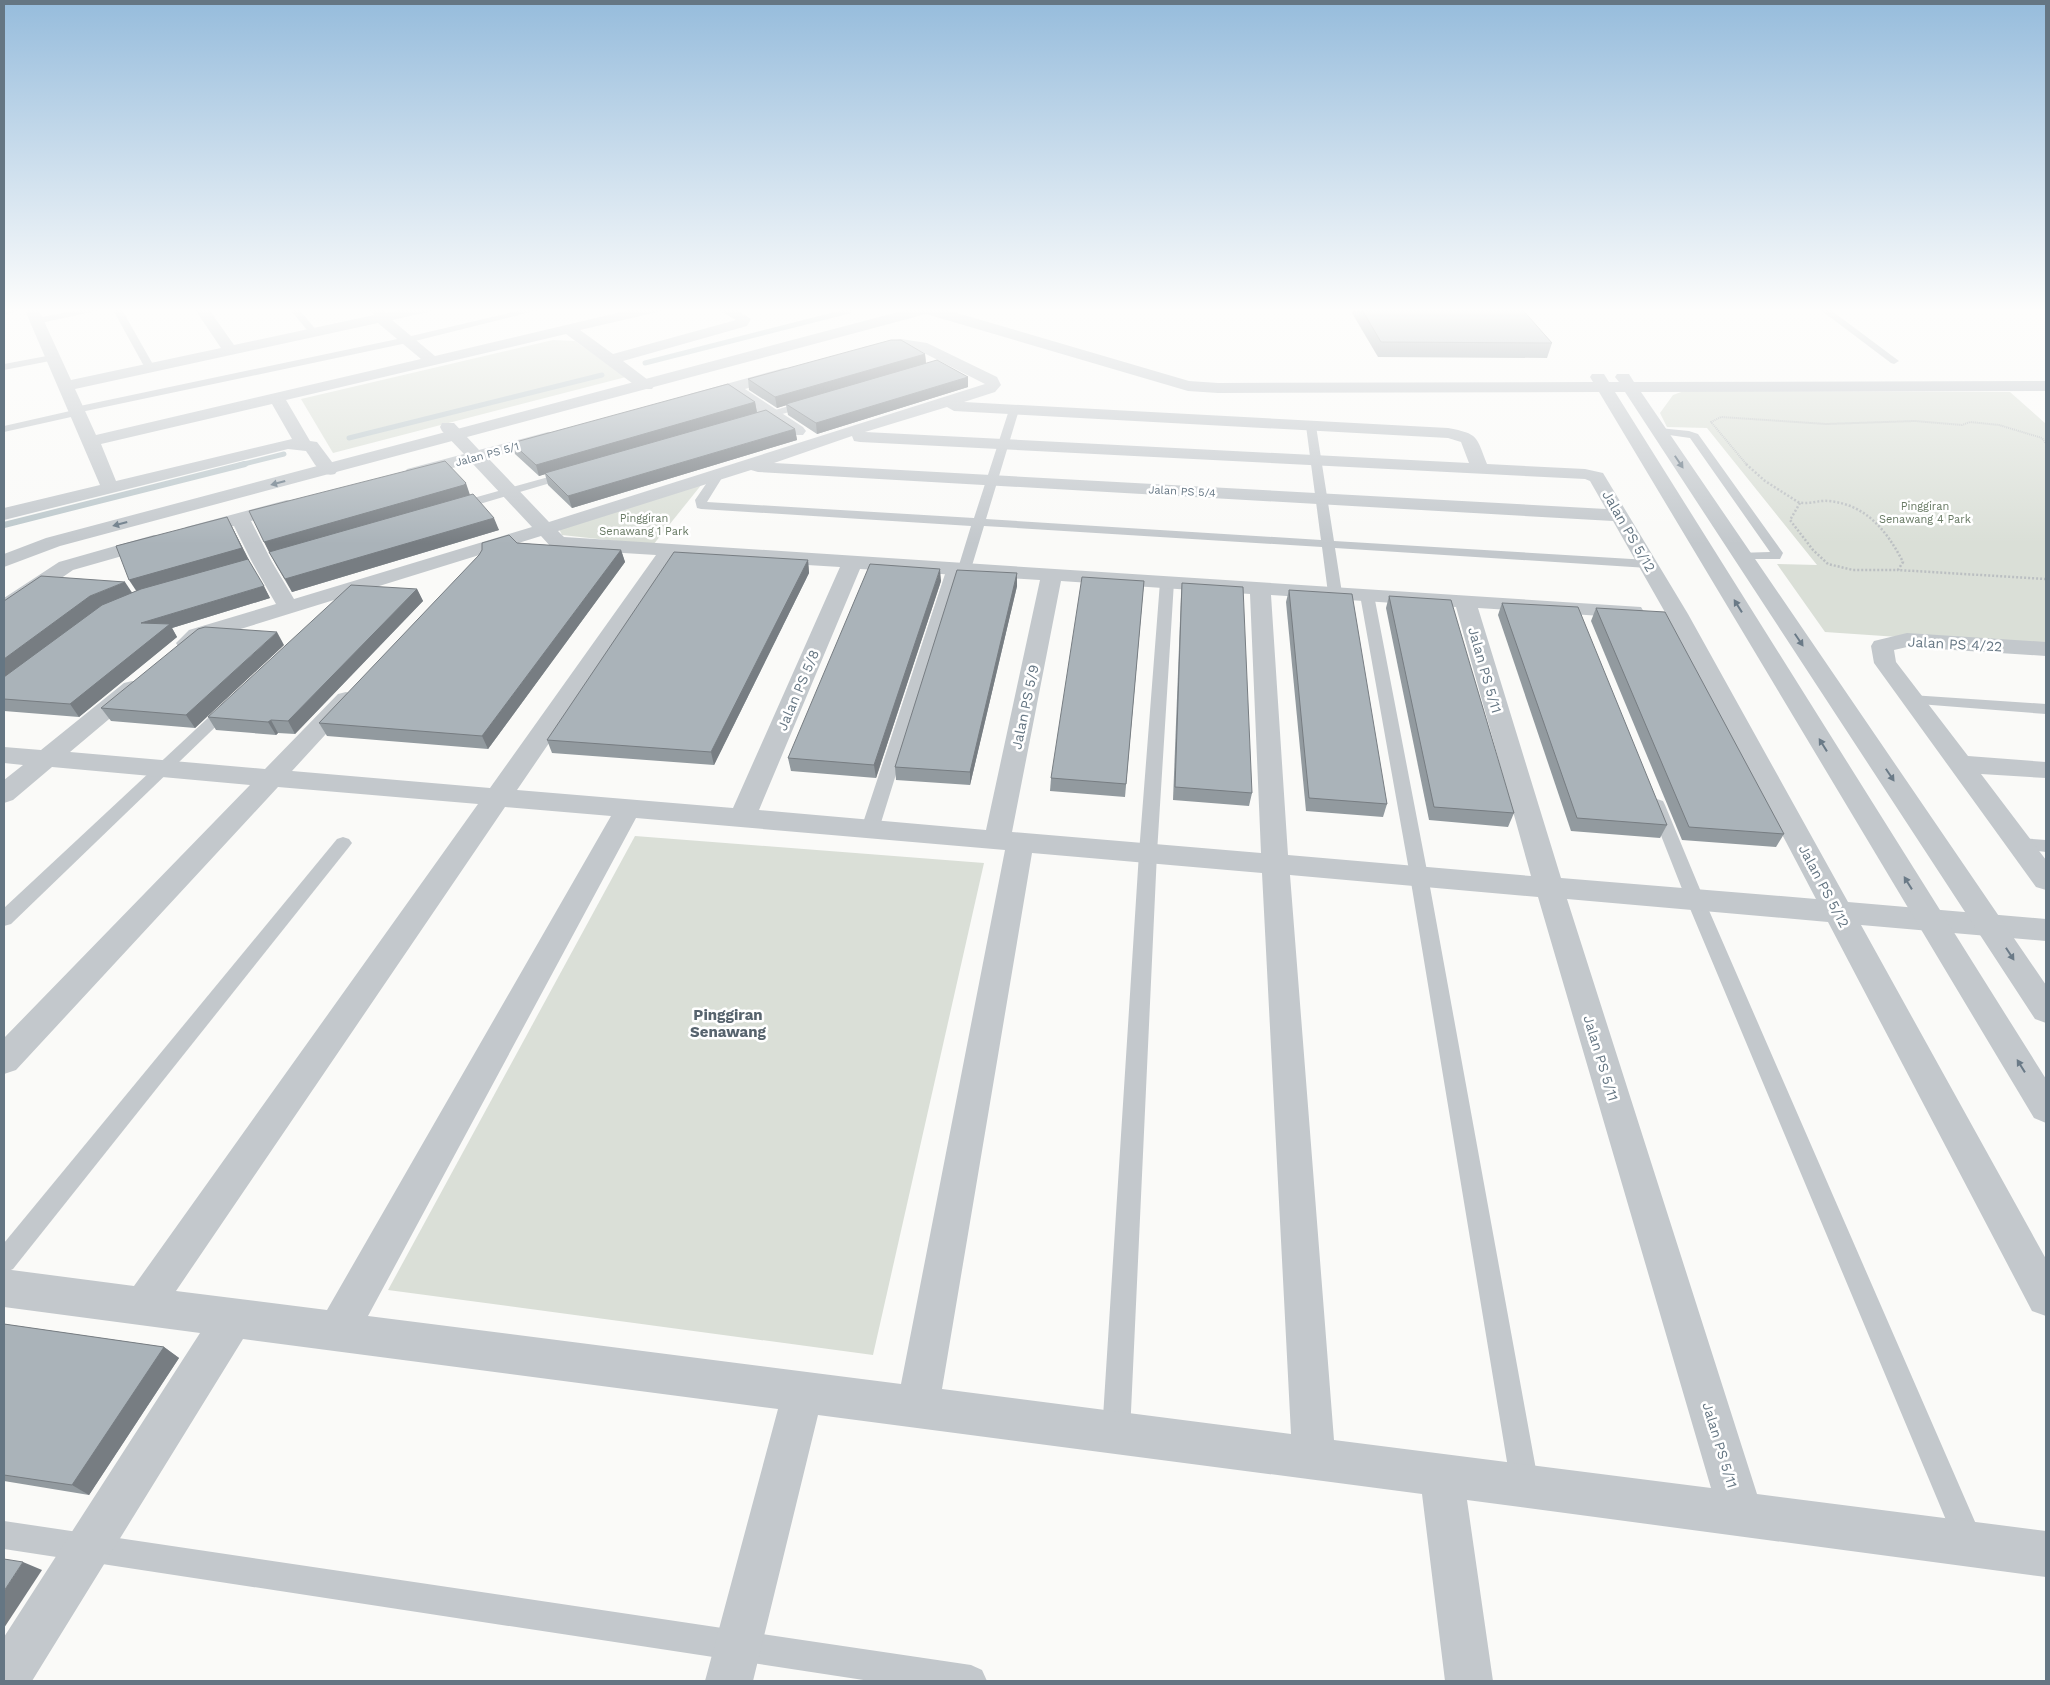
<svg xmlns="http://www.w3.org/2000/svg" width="2050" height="1685" viewBox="0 0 2050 1685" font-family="'Work Sans',sans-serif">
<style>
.green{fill:#dadfd7}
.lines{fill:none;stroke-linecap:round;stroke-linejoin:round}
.stream-far1{stroke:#bbc7cb;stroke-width:5}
.stream{stroke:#bbc7cb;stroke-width:6}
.path-far1{stroke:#bbbfc2;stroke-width:2;stroke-dasharray:1 1;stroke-linecap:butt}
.path{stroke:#bbbfc2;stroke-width:2.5;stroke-dasharray:2 2;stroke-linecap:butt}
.service{fill:#c3c8cc;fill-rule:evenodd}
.minor{fill:#c3c8cc;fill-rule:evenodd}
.tertiary{fill:#c3c8cc;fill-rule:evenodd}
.wall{fill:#929a9f}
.shaded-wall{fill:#777d82}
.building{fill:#aab3b9;stroke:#777d82}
.oneway{fill:#6a7a87}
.labels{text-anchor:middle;stroke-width:5;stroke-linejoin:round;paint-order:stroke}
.far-street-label{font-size:11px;fill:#657683;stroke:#fff}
.far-park-label{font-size:11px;fill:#687a64;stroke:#fff}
.street-label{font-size:14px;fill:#657683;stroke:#fff}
.neighbourhood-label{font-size:15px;font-weight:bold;fill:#57646e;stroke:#fff}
</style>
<rect width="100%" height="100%" fill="#fafaf8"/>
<g class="green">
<polygon points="553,340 575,341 626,377 333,453 301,399"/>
<polygon points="1684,391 2010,392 2046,424 2046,647 1825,632 1777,564 1817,565 1707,428 1667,427 1660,413 1673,395"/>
<polygon points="702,484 653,545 562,535 559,529"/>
<polygon points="635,836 984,863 873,1355 388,1290"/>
</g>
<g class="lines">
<g class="stream-far1">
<polyline points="645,363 849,311"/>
<polyline points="349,438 602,375"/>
<polyline points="240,465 284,454"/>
</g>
<polyline class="stream" points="4,525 245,464"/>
<polyline class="path-far1" points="1747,465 1711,422 1721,417 1826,424 1915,421 1962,425 1970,422 1999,425 2042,438 2046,444"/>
<g class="path">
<path d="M1746,464L1765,481L1798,502C1807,505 1819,500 1828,501C1866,504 1887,531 1903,562L1898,570L2046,579"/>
<polyline points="1800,503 1790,520 1813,550 1828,564 1853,570 1898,570"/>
</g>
<g class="service">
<polygon points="90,308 110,308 36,324 31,321 36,318"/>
<polygon points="112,308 121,308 155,368 153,370 150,371 145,368"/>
<polygon points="289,308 298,308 317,331 317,335 311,335"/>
<polygon points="530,308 547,308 407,343 81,412 80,415 4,432 4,426 70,411 71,408 75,407 407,337"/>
<polygon points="1818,308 1828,308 1899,361 1894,364 1891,363"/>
<polygon points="52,355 55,356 55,360 4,370 4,364"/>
<polygon points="810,400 815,403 814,405 758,421 753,418 754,416"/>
<polygon points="1014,407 1019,410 986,519 1321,540 1306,426 1311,423 1316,426 1334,541 1648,560 1654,564 1648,568 1335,548 1342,593 1335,597 1328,593 1322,547 984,526 971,569 964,573 959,572 879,829 876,833 870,835 864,833 861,829 947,568 954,564 959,565 971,526 701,509 697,508 695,500 715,471 719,470 725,473 707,502 974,518 1009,410"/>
<polygon points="1659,428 1689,431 1698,434 1783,553 1780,559 1737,559 1736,556 1737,553 1770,552 1690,438 1655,433 1654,431"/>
<polygon points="570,471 574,472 576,474 574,476 456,511 450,507 452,504"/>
<polygon points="1167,578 1174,582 1157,853 1130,1433 1126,1443 1116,1447 1106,1443 1102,1433 1139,853 1160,582"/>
<polygon points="1367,591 1374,595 1428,876 1539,1486 1535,1496 1525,1500 1515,1496 1511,1486 1410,876 1360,595"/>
<polygon points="1911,695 2046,704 2046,714 1906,703 1903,700 1906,697"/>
<polygon points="229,701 234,703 237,706 234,709 11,924 4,926 4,908 224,703"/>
<polygon points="1657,799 1663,801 1665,805 1704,899 1979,1531 1983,1541 1979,1551 1969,1555 1959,1551 1686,899 1649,805 1651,801"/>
<polygon points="343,837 349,839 352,843 349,847 13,1269 4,1273 4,1243 337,839"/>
<polygon points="2019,838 2046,840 2046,852 2013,848 2010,844 2013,840"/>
<polygon points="4,1521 971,1665 982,1670 987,1681 870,1681 4,1549"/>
</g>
<g class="minor">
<polygon points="4,308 19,308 17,311 4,315"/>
<path d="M24,308H38L71,380L221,348L194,308H208L234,345L374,315L368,308H383L386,313L407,308H435L433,311L392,320L435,356L638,308H664L662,311L580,330L613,354L736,320L715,308H734L751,319L747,326L623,361L652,383L654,386L652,389H640L566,334L286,400L310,441L317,442L338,470L335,474C320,478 314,462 306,451L288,449L4,520V508L100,485ZM378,323L421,359L96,435L75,389ZM272,404L292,439L116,481L101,444Z"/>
<path d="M901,339L927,343L997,377L1001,385L995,392L964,402L1448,428C1479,434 1476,436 1487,464L1585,469L1603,473L1688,614L1848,902L2046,919V941L1861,925L2046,1259V1316L2032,1311L1828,922L1567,899L1757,1494L2046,1531V1577L1467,1500L1493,1681H1445L1422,1494L818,1415L753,1681H705L778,1409L243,1339L32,1681H4V1637L200,1333L4,1307V1269L134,1286L478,804L278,787L16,1070L4,1074V1038L250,785L52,767L13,800L4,803V780L23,765L4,763V747L41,750L124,683L132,681L140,683L144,688L140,693L70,752L265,769L338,694L346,692L354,694L358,699L292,771L490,788L656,555L558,549L551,547L541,536L205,640C196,647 191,651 179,648L176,643L189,630L276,604L252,562L234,526L193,537L186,535L183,531L186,527L287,500L294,502L296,506L294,510L251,521L272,562L294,599L532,527L472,463L413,478L407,477L404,473L407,469L464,454L442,431L440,427L442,423H454L479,450L548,432L554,433L557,437L554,441L488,458L549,522L985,384L918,350L901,347L869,354L864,353L862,350L864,347ZM947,407L954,411L1448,438L1461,442L1469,463L865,432ZM852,436L854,441L860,442L1585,479L1590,481L1606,509L774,463ZM751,470L758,472L1613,521L1666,614L1816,899L1561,878L1478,608L1633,618L1641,617L1644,612L1641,607L564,537L558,531ZM676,557L840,567L733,808L517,790ZM860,569L1040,580L986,830L759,810ZM1061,581L1250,594L1261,853L1012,832ZM1271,595L1456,607L1531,876L1288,855ZM505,807L611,816L327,1310L176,1291ZM636,818L1005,850L901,1384L368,1316ZM1032,853L1262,873L1291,1434L942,1389ZM1290,875L1538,897L1711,1488L1334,1440Z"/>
<polygon points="784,368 789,370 792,373 789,376 745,389 803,427 806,431 803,435 791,435 730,393 696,402 690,400 688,397 690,394"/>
<polygon points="154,535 161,537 164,541 161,545 73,570 12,612 4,613 4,598 59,562"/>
<polygon points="1907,633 2046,642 2046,656 1907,647 1894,650 1896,662 1968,756 2046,762 2046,778 1981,774 2046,860 2046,890 2036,887 1874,663 1871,646 1874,641"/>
</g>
<polygon class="tertiary" points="913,308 940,308 1189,381 1218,383 1593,382 1590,377 1592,374 1604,374 1609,382 1619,382 1615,377 1617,374 1629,374 1634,382 2046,381 2046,391 1641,392 2046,985 2046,1023 2035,1019 1625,392 1615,392 2046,1079 2046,1123 2034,1118 1599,392 1218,393 1188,391 926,314 60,546 4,567 4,554 46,538"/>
</g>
<g class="wall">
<polygon points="1353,308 1521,308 1552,343 1547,358 1378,357 1352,313"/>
<polygon points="925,354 926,364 968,377 968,387 817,434 788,415 786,405 777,408 749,390 748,379"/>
<polygon points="755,402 757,412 795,429 797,440 572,508 548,485 545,474 539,476 515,454 512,443"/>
<polygon points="470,495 499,530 292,592 276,565 249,511"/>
<polygon points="227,517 248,559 270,598 172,628 177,637 79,717 4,711 4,601 132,593 136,591"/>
<polygon points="517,543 621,550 625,562 488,749 327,736 319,723"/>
<polygon points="808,560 809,573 714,765 552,753 547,740"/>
<polygon points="1017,573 1017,586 970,785 896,780 895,767"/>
<polygon points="941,581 876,778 791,771 788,758"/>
<polygon points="1144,581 1125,797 1050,791 1051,778"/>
<polygon points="1182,583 1252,793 1249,806 1173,800 1181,595"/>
<polygon points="417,589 423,601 295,734 278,733 276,735 216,730 208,717"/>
<polygon points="1289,590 1387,804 1383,817 1306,811 1286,602"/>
<polygon points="1389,596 1514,813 1508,827 1429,820 1386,608"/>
<polygon points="1502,603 1667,825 1660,838 1571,831 1498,615"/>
<polygon points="1596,608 1784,834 1776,847 1682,840 1591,621"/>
<polygon points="284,645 195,728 111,721 101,708"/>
<polygon points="4,1324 164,1347 179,1358 89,1495 4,1481"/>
</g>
<g class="shaded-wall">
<polygon points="925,354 926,364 777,408 775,397"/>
<polygon points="968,377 968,387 817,434 816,423"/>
<polygon points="755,402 757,413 539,476 536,465"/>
<polygon points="795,429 797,440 572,508 568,496"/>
<polygon points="466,483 470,495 270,554 264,542"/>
<polygon points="227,517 249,560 137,592 129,580"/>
<polygon points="494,518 499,530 292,592 285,579"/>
<polygon points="621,550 625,562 488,749 482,736"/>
<polygon points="808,560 809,573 714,765 711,752"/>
<polygon points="940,569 941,581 876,778 874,765"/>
<polygon points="1017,573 1017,586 970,785 970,772"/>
<polygon points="125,582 133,594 4,679 4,659 90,596"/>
<polygon points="264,586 270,598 172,628 177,637 79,717 70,704 141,623"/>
<polygon points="417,589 423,601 295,734 288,721"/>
<polygon points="277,632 284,645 195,728 186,715"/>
<polygon points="271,720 278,733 276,735 268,722"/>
<polygon points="164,1347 179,1358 89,1495 72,1485"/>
<polygon points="23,1562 42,1570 4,1628 4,1591"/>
</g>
<g class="building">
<polygon points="1361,308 1521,308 1552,343 1381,342"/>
<polygon points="891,340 901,340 925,354 775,397 748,379"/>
<polygon points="937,360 968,377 816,423 786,404"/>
<polygon points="728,384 755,402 536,465 512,443"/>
<polygon points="766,410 795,429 568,496 545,473"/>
<polygon points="445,461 466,483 464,485 264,542 249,511"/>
<polygon points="473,494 494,518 285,579 269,552"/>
<polygon points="227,517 242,548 129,580 116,546"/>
<polygon points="509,535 517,543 621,550 482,736 319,723 479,555 482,550 482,543"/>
<polygon points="674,552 808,560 711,752 547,740"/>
<polygon points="248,559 264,586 141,623 170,624 70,704 4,699 4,677 102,605 141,589"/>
<polygon points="870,564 940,569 874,765 788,758"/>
<polygon points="957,570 1017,573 970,772 895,767"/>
<polygon points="41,576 125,582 90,596 4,659 4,601"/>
<polygon points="1082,577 1144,581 1126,784 1051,778"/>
<polygon points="1182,583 1243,587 1252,793 1175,787"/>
<polygon points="351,585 417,589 288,721 271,720 268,722 208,717"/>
<polygon points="1289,590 1352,594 1387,804 1309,798"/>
<polygon points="1389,596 1451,600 1514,813 1434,807"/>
<polygon points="1502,603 1578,607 1667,825 1577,818"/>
<polygon points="1596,608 1665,612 1784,834 1689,827"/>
<polygon points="205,627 277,632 186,715 101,708 198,629"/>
<polygon points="4,1324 164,1347 72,1485 4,1475"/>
<polygon points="4,1559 23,1562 4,1591"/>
</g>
<defs><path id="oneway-solid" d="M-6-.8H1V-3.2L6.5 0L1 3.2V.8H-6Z" transform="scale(1.25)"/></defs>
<g class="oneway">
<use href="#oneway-solid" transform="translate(1679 462) rotate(56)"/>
<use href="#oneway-solid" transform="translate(278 483) rotate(165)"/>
<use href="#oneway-solid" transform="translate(120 524) rotate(165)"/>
<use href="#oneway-solid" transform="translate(1738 606) rotate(-122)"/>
<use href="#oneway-solid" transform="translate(1799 640) rotate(56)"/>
<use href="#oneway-solid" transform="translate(1823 745) rotate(-122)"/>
<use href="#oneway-solid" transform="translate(1890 775) rotate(56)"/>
<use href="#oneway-solid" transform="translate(1908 883) rotate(-122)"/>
<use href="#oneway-solid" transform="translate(2010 954) rotate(57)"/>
<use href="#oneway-solid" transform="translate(2021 1066) rotate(-122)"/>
</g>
<linearGradient id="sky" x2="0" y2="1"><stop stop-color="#96bcdc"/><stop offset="0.57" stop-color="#fdfdfc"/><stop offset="1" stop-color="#fdfdfc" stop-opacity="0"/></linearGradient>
<rect width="2050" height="544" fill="url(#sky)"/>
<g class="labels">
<g class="far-street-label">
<text transform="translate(487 454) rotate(-15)" y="4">Jalan PS 5/1</text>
<text transform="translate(1182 491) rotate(3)" y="4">Jalan PS 5/4</text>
</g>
<g class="far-park-label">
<text x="1925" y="510">Pinggiran<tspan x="1925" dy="13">Senawang 4 Park</tspan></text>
<text x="644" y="522">Pinggiran<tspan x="644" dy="13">Senawang 1 Park</tspan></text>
</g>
<g class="street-label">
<text transform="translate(1629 531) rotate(60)" y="5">Jalan PS 5/12</text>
<text transform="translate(1955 644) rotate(3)" y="5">Jalan PS 4/22</text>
<text transform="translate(1485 670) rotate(74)" y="5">Jalan PS 5/11</text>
<text transform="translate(798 690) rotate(-67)" y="5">Jalan PS 5/8</text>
<text transform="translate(1025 707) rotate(-78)" y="5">Jalan PS 5/9</text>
<text transform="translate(1824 886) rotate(62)" y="5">Jalan PS 5/12</text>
<text transform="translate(1601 1058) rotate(73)" y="5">Jalan PS 5/11</text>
<text transform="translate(1720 1445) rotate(73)" y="5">Jalan PS 5/11</text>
</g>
<g class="neighbourhood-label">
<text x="728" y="1020">Pinggiran<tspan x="728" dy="17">Senawang</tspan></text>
</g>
</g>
<rect width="2050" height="1685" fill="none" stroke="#657683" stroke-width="10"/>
</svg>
